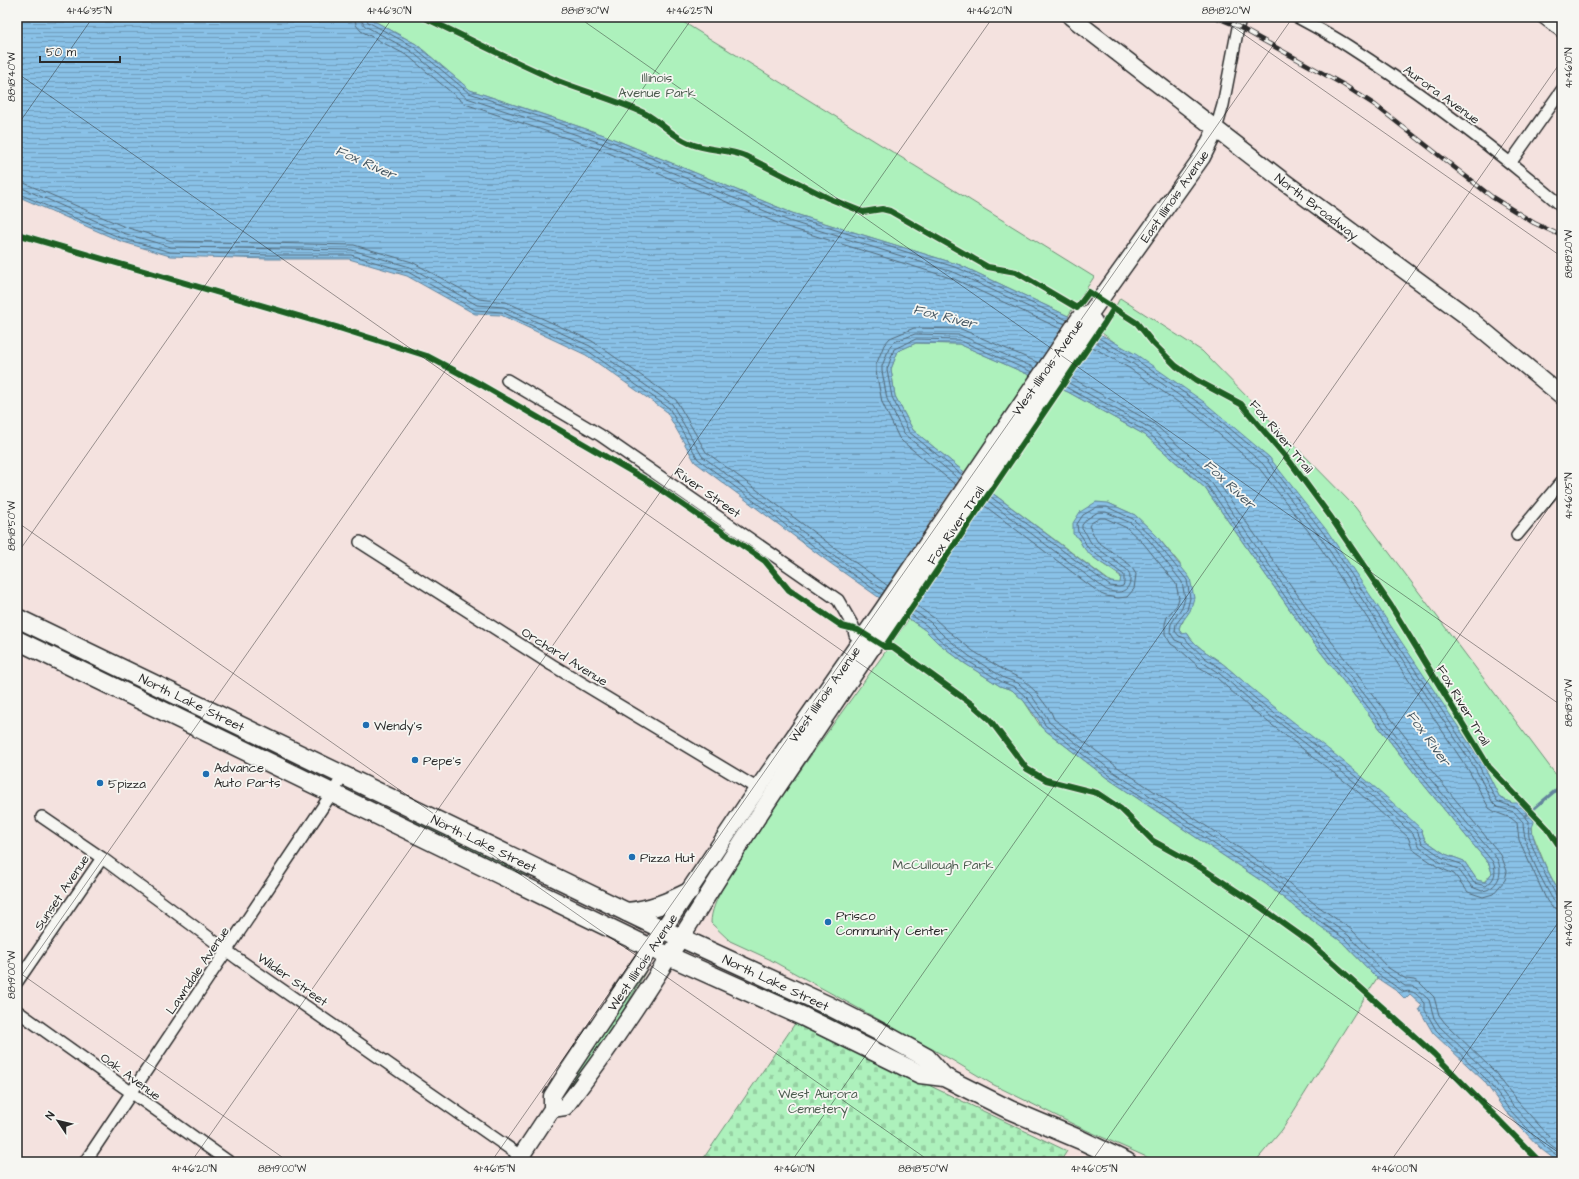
<svg xmlns="http://www.w3.org/2000/svg" width="1579" height="1179" viewBox="0 0 1579 1179" font-family="'Architects Daughter',sans-serif">
<style>
.grass{fill:url(#grass-dots);stroke:#6c8e74}
.cemetery{fill:url(#cemetery-stones);stroke:#6c8e74}
.park{fill:#adf1bc;stroke:#6c8e74}
.water{fill:url(#water-rules);stroke:#63859c;fill-rule:evenodd}
.pier{fill:#f4e2df}
.lines{fill:none;stroke-linecap:round;stroke-linejoin:round}
.shore{stroke:#516776;stroke-width:1}
.stream{stroke:#63859c;stroke-width:3}
.street-casing{stroke:#2b2b2b;stroke-width:14}
.secondary-casing{stroke:#2b2b2b;stroke-width:19}
.primary-casing{stroke:#2b2b2b;stroke-width:21}
.street{stroke:#f6f6f2;stroke-width:11}
.secondary{stroke:#f6f6f2;stroke-width:16}
.primary{stroke:#f6f6f2;stroke-width:18}
.rail-casing{stroke:#2b2b2b;stroke-width:4.5}
.rail{stroke:#f6f6f2;stroke-width:3;stroke-dasharray:9;stroke-linecap:butt}
.cycleway-casing{stroke:#f6f6f2;stroke-width:8}
.cycleway{stroke:#1b5e20;stroke-width:6}
.ticks{fill:none;stroke:#2b2b2b;stroke-width:1;stroke-opacity:0.45}
.poi-dot{fill:#1f6fb2;stroke:#f6f6f2;stroke-width:1.5}
.labels{text-anchor:middle;stroke-width:3.5;stroke-linejoin:round;paint-order:stroke}
.park-label{font-size:13px;fill:#4c5c4f;stroke:#f6f6f2}
.street-label{font-size:13px;fill:#2b2b2b;stroke:#f6f6f2}
.poi-label{font-size:13px;fill:#2b2b2b;stroke:#f6f6f2;text-anchor:start}
.water-label{font-size:14px;font-style:italic;fill:#475863;stroke:#f6f6f2}
.neatline{fill:none;stroke:#2b2b2b;stroke-width:1.5}
.ticks-label{font-size:10px;text-anchor:middle;fill:#2b2b2b}
</style>
<defs>
<pattern id="grass-dots" width="8" height="8" patternUnits="userSpaceOnUse"><rect width="8" height="8" fill="#adf1bc"/><path d="M2 2h.1M6 6h.1" fill="none" stroke="#95cfa2" stroke-width="1.8" stroke-linecap="round"/></pattern>
<pattern id="cemetery-stones" width="16" height="16" patternUnits="userSpaceOnUse"><rect width="16" height="16" fill="#adf1bc"/><path d="M2 7V4a2 2 0 0 1 4 0v3zM10 15v-3a2 2 0 0 1 4 0v3z" fill="#95cfa2"/></pattern>
<pattern id="water-rules" width="6" height="5" patternUnits="userSpaceOnUse"><rect width="6" height="5" fill="#89c1e7"/><path d="M0 2.5h6" fill="none" stroke="#709dbb"/></pattern>
</defs>
<rect width="100%" height="100%" fill="#f4e2df"/>
<filter id="ink" filterUnits="userSpaceOnUse"><feTurbulence type="fractalNoise" baseFrequency=".025" numOctaves="2"/><feDisplacementMap in="SourceGraphic" scale="8" xChannelSelector="R" yChannelSelector="G"/><feConvolveMatrix kernelMatrix="1 2 1 2 8 2 1 2 1" color-interpolation-filters="sRGB"/></filter>
<g filter="url(#ink)">
<g class="grass">
<polygon points="95,669 152,689 278,753 225,733"/>
<polygon points="353,793 395,814 454,836 549,883 494,864"/>
<polygon points="644,969 646,971 612,1031 572,1086 556,1104"/>
<polygon points="745,981 821,1009 927,1067"/>
</g>
<polygon class="cemetery" points="796,1022 1067,1151 1060,1162 701,1162"/>
<g class="park">
<polygon points="367,17 675,17 1094,277 1068,316 960,265 792,213 604,135 470,90 416,44"/>
<polygon points="1120,298 1202,351 1355,507 1562,783 1562,898 1546,867 1533,835 1532,827 1512,803 1500,798 1483,764 1269,457 1102,333"/>
<path d="M916,343L959,344L1068,392L1145,435L1205,488L1309,637L1419,779L1489,864L1492,873L1484,882L1477,880L1464,861L1445,854L1425,840L1421,829C1356,776 1291,724 1229,669C1215,656 1197,650 1187,633L1182,634L1179,630L1180,625L1183,622L1180,564L1155,534L1135,515L1108,503L1079,538C1083,555 1108,566 1121,577L1120,584L1111,582L963,471L913,430L895,396L891,369L898,351Z"/>
<path d="M909,619L925,630L937,642L964,663L1000,686L1012,690L1024,701L1041,727L1107,778L1266,884L1306,916L1329,931L1342,942L1377,978L1282,1130L1255,1162H1158L1077,1126L992,1084L952,1060L769,959L730,941L711,923C711,900 733,873 745,853C796,773 854,696 909,619Z"/>
</g>
<path class="water" d="M17,17H367L416,44L470,90L604,135L792,213L960,265L1068,316L1137,355L1204,402L1269,457L1328,532L1483,764L1500,798L1512,803H1518L1534,821C1534,823 1533,825 1532,827C1530,839 1555,885 1562,898V1162H1558L1541,1149L1506,1112L1484,1081L1433,1033L1419,1009L1422,1005L1410,994L1405,999L1398,992L1377,978L1342,942L1306,916L1266,884L1107,778L1041,727L1039,721L1024,701L1012,690L1000,686L964,663L937,642L925,630L830,563L695,462L666,411L586,355L501,315L475,314L407,276L349,259H269L170,256L120,241L17,196ZM916,343L959,344L1068,392L1145,435L1205,488L1309,637L1419,779L1489,864L1492,873L1485,882L1477,880L1464,861L1445,854L1425,840L1421,829C1403,812 1385,795 1366,780C1321,742 1273,708 1229,669C1215,656 1197,650 1187,633L1182,634L1179,630L1180,625L1190,611L1194,598L1190,578L1155,534L1135,515L1108,503L1096,502L1080,512L1073,523V534L1079,538C1083,555 1108,566 1121,576L1120,583L1110,582L963,471L913,430L895,396L891,369L898,351Z"/>
<g class="pier">
<polygon points="1070,315 1102,333 1062,391 1029,377"/>
<polygon points="965,470 994,491 907,620 878,600"/>
</g>
<g class="lines">
<g class="shore">
<polyline points="355,17 356,25 361,31 408,56 465,104 599,149 787,227 954,279 1061,329"/>
<polyline points="361,17 362,22 365,26 411,51 467,98 601,143 789,221 956,273 1065,324"/>
<polyline points="366,17 368,22 414,47 469,93 603,138 791,216 958,268 1067,320"/>
<polyline points="17,182 24,183 125,227 172,241 354,245 412,262 479,299 506,302 592,341 676,400 706,452 839,551 888,586"/>
<polyline points="17,188 22,188 123,233 171,247 352,250 410,267 477,305 504,307 590,346 672,404 702,456 835,556 885,591"/>
<polyline points="17,193 121,238 170,252 269,255 351,255 408,272 475,310 502,312 588,351 669,408 698,459 832,560 882,595"/>
<path d="M1095,336L1135,359L1202,405L1267,460L1325,535L1479,766L1497,801L1510,806L1516,807L1529,821C1529,826 1528,831 1529,836C1535,857 1547,878 1557,897L1562,899"/>
<path d="M1092,340L1132,363L1199,409L1263,464L1321,538L1475,768L1493,803L1497,807L1514,812L1523,822C1523,846 1541,878 1553,900L1557,903L1562,904"/>
<polyline points="1089,345 1129,368 1195,414 1259,468 1316,541 1469,771 1489,808 1495,812 1511,818 1517,823 1519,840 1547,901 1552,907 1562,910"/>
<polyline points="962,475 909,432 892,397 887,370 894,349 916,339 959,340 1032,372"/>
<polyline points="960,480 904,434 887,399 882,371 882,366 890,346 894,342 915,334 960,335 1035,368"/>
<polyline points="956,485 903,442 899,438 882,402 876,371 876,365 884,345 890,338 914,328 961,329 1039,363"/>
<path d="M987,494L1110,586L1119,587L1123,586L1124,583V575L1089,549C1084,543 1084,537 1078,532L1077,524L1083,515L1097,507H1107L1133,519L1152,537L1187,580L1190,598L1187,610L1176,624L1175,631L1179,636L1185,638L1189,643L1205,658L1223,670L1257,700L1364,783L1417,831L1422,843L1443,858L1461,864L1474,883L1486,886C1495,879 1497,873 1493,862L1422,777L1312,635L1207,485L1147,432L1062,385"/>
<path d="M984,498L1105,589C1115,594 1128,594 1130,581C1130,576 1130,573 1126,569L1093,545C1088,540 1088,534 1082,529V525L1087,519L1098,512H1106L1131,523L1149,540L1182,582L1185,598L1182,607L1171,624L1170,632L1175,640L1182,643L1202,662L1220,674L1255,704L1361,787L1413,834L1420,847L1440,862L1458,869L1472,887L1482,891L1487,890C1500,884 1503,871 1497,859L1426,774L1316,632L1211,482L1150,428L1065,381"/>
<polyline points="981,503 1101,594 1106,596 1118,598 1127,597 1134,589 1136,574 1130,565 1097,541 1089,526 1091,523 1100,518 1105,518 1127,528 1144,544 1176,584 1179,598 1177,605 1167,617 1165,624 1165,634 1171,644 1179,649 1199,667 1217,678 1250,708 1357,791 1408,837 1412,847 1416,852 1438,867 1454,874 1468,892 1483,897 1493,894 1505,880 1507,871 1501,855 1431,770 1321,628 1215,478 1153,423 1068,376"/>
<polyline points="913,603 934,618 947,630 973,651 1007,672 1022,679 1035,691 1051,712 1054,719 1116,766 1275,872 1315,904 1352,930 1387,967 1406,979 1414,980 1420,983 1434,997 1439,1015 1445,1023 1494,1071 1518,1102 1550,1137 1562,1146"/>
<polyline points="910,608 930,622 943,635 969,656 1004,678 1018,683 1031,695 1046,716 1049,722 1112,771 1272,876 1311,909 1348,935 1383,971 1405,986 1412,986 1416,988 1429,1000 1434,1018 1440,1027 1490,1075 1513,1106 1546,1141 1562,1154"/>
<path d="M907,612L927,626L939,639L966,660L1002,682L1015,687L1027,698L1042,718L1045,725L1109,775L1269,880L1308,913L1345,939L1379,975L1404,992C1414,989 1418,996 1425,1003V1010L1436,1030L1486,1079L1509,1109L1543,1145L1559,1157L1560,1162"/>
</g>
<polyline class="stream" points="1525,816 1562,785"/>
<defs>
<g id="street">
<path d="M1297,17C1314,26 1331,35 1348,46C1423,94 1494,148 1562,206"/>
<polyline points="1542,17 1562,32"/>
<polyline points="1216,129 1223,105 1240,17"/>
<polyline points="1511,162 1562,90"/>
<polyline points="507,380 600,435 838,600 853,626 855,635 867,643"/>
<polyline points="1517,535 1562,481"/>
<polyline points="360,542 552,665 758,789"/>
<polyline points="42,817 102,858 238,959 529,1162"/>
<polyline points="17,982 102,858"/>
<polyline points="17,1011 229,1162"/>
<polyline points="85,1162 344,775"/>
</g>
<g id="secondary">
<polyline points="1071,17 1286,183 1465,315 1562,396"/>
<polyline points="1089,315 1202,157 1216,129"/>
<path d="M552,1109L565,1107C642,1008 703,898 773,794C879,636 987,479 1094,322L1089,315"/>
<polyline points="517,1162 552,1109 552,1096 566,1074 749,801 883,609 1081,316 1089,315"/>
</g>
<g id="primary">
<polyline points="17,618 664,930 829,1006 880,1032 927,1058 944,1077"/>
<polyline points="17,640 651,948 804,1017 920,1074 944,1077 1010,1110 1081,1140 1127,1162"/>
<path d="M627,912C650,910 669,902 689,892"/>
</g>
</defs>
<use href="#street" class="street-casing"/>
<use href="#secondary" class="secondary-casing"/>
<use href="#primary" class="primary-casing"/>
<use href="#street" class="street"/>
<use href="#secondary" class="secondary"/>
<use href="#primary" class="primary"/>
<defs>
<polyline id="rail" points="1215,17 1237,26 1344,85 1375,105 1492,197 1534,223 1562,236"/>
</defs>
<use href="#rail" class="rail-casing"/>
<use href="#rail" class="rail"/>
<defs>
<g id="cycleway">
<path d="M423,17C468,38 512,61 558,81C586,92 616,100 644,113C660,121 672,136 689,143C707,151 727,149 745,156L828,198L863,212L882,209L890,211L988,267L1016,272L1077,308L1089,292L1137,323L1153,343L1176,366L1196,380L1241,404L1291,463L1330,516L1391,606L1489,767L1548,829L1562,850"/>
<polyline points="17,234 339,328 427,356 480,384 648,481 765,561 789,590 842,626 858,630 885,647 893,647 973,705 990,720 1027,769 1046,780 1097,793 1121,809 1153,841 1200,867 1262,908 1311,943 1434,1054 1540,1162"/>
<polyline points="885,647 1104,324 1114,308"/>
</g>
</defs>
<use href="#cycleway" class="cycleway-casing"/>
<use href="#cycleway" class="cycleway"/>
</g>
</g>
<path class="ticks" d="M578,17L1562,706M1219,17L1562,257M17,73L1562,1155M17,126L93,17M17,522L931,1162M17,554L393,17M17,971L289,1162M17,982L693,17M191,1162L993,17M491,1162L1293,17M791,1162L1562,60M1091,1162L1562,489M1390,1162L1562,917"/>
<g class="poi-dot">
<circle cx="366" cy="725" r="4"/>
<circle cx="415" cy="760" r="4"/>
<circle cx="206" cy="774" r="4"/>
<circle cx="100" cy="783" r="4"/>
<circle cx="632" cy="857" r="4"/>
<circle cx="828" cy="922" r="4"/>
</g>
<g class="labels">
<g class="park-label">
<text x="657" y="82">Illinois<tspan x="657" dy="15">Avenue Park</tspan></text>
<text x="943" y="869">McCullough Park</text>
<text x="818" y="1098">West Aurora<tspan x="818" dy="15">Cemetery</tspan></text>
</g>
<g class="street-label">
<text transform="translate(1442 94) rotate(36)" y="5">Aurora Avenue</text>
<text transform="translate(1174 196) rotate(-55)" y="5">East Illinois Avenue</text>
<text transform="translate(1317 206) rotate(37)" y="5">North Broadway</text>
<text transform="translate(1047 367) rotate(-55)" y="5">West Illinois Avenue</text>
<text transform="translate(1282 436) rotate(50)" y="5">Fox River Trail</text>
<text transform="translate(708 492) rotate(35)" y="5">River Street</text>
<text transform="translate(955 525) rotate(-56)" y="5">Fox River Trail</text>
<text transform="translate(565 656) rotate(32)" y="5">Orchard Avenue</text>
<text transform="translate(824 694) rotate(-55)" y="5">West Illinois Avenue</text>
<text transform="translate(192 702) rotate(26)" y="5">North Lake Street</text>
<text transform="translate(1464 705) rotate(59)" y="5">Fox River Trail</text>
<text transform="translate(484 843) rotate(26)" y="5">North Lake Street</text>
<text transform="translate(61 892) rotate(-56)" y="5">Sunset Avenue</text>
<text transform="translate(642 962) rotate(-56)" y="5">West Illinois Avenue</text>
<text transform="translate(197 970) rotate(-56)" y="5">Lawndale Avenue</text>
<text transform="translate(293 979) rotate(35)" y="5">Wilder Street</text>
<text transform="translate(776 982) rotate(25)" y="5">North Lake Street</text>
<text transform="translate(131 1076) rotate(36)" y="5">Oak Avenue</text>
</g>
<g class="poi-label">
<text x="374" y="730">Wendy's</text>
<text x="423" y="765">Pepe's</text>
<text x="214" y="772">Advance<tspan x="214" dy="15">Auto Parts</tspan></text>
<text x="108" y="788">5pizza</text>
<text x="640" y="862">Pizza Hut</text>
<text x="836" y="920">Prisco<tspan x="836" dy="15">Community Center</tspan></text>
</g>
<g class="water-label">
<text transform="translate(366 162) rotate(24)" y="5">Fox River</text>
<text transform="translate(945 316) rotate(14)" y="5">Fox River</text>
<text transform="translate(1230 484) rotate(43)" y="5">Fox River</text>
<text transform="translate(1429 738) rotate(54)" y="5">Fox River</text>
</g>
</g>
<rect width="1579" height="1179" fill="none" stroke="#f6f6f2" stroke-width="44"/>
<g transform="translate(58 1121) rotate(305)" stroke="#f6f6f2" stroke-width="3" paint-order="stroke">
<path d="M0-3L7 15L0 10L-7 15Z" fill="#2b2b2b"/>
<text y="-6" font-size="11" font-weight="bold" text-anchor="middle" fill="#2b2b2b">N</text>
</g>
<path d="M40 56v6h80v-6" fill="none" stroke="#2b2b2b" stroke-width="2"/>
<text x="46" y="56" font-size="12" fill="#2b2b2b" stroke="#f6f6f2" stroke-width="3" paint-order="stroke">50 m</text>
<rect x="22" y="22" width="1535" height="1135" class="neatline"/>
<g class="ticks-label">
<text x="89" y="14">41°46'35"N</text>
<text x="389" y="14">41°46'30"N</text>
<text x="585" y="14">88°18'30"W</text>
<text x="689" y="14">41°46'25"N</text>
<text x="989" y="14">41°46'20"N</text>
<text x="1226" y="14">88°18'20"W</text>
<text transform="translate(1568 68) rotate(-90)" y="4">41°46'10"N</text>
<text transform="translate(11 77) rotate(-90)" y="4">88°18'40"W</text>
<text transform="translate(1568 254) rotate(-90)" y="4">88°18'20"W</text>
<text transform="translate(1568 496) rotate(-90)" y="4">41°46'05"N</text>
<text transform="translate(11 526) rotate(-90)" y="4">88°18'50"W</text>
<text transform="translate(1568 703) rotate(-90)" y="4">88°18'30"W</text>
<text transform="translate(1568 924) rotate(-90)" y="4">41°46'00"N</text>
<text transform="translate(11 975) rotate(-90)" y="4">88°19'00"W</text>
<text x="194" y="1172">41°46'20"N</text>
<text x="282" y="1172">88°19'00"W</text>
<text x="494" y="1172">41°46'15"N</text>
<text x="794" y="1172">41°46'10"N</text>
<text x="923" y="1172">88°18'50"W</text>
<text x="1094" y="1172">41°46'05"N</text>
<text x="1394" y="1172">41°46'00"N</text>
</g>
</svg>
